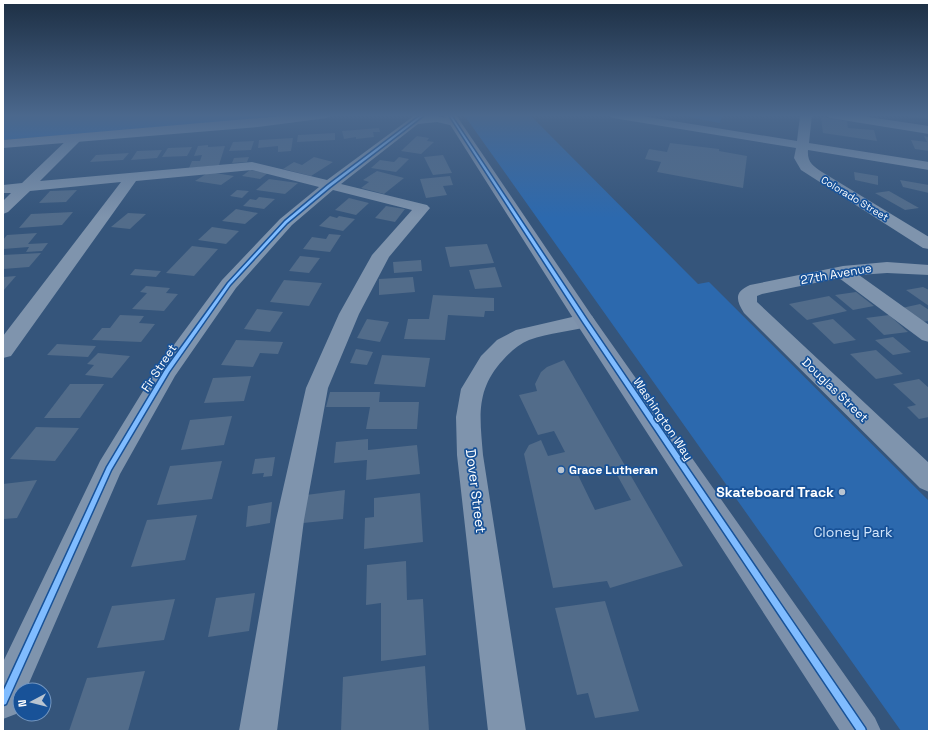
<svg xmlns="http://www.w3.org/2000/svg" width="932" height="734" viewBox="0 0 932 734" font-family="'Space Grotesk',sans-serif">
<style>
.green{fill:#2c69ae}
.building{fill:#526c8a;fill-rule:evenodd}
.lines{fill:none;stroke-linecap:round;stroke-linejoin:round}
.minor{fill:#7f94ad;fill-rule:evenodd}
.major{fill:#7d91ab;fill-rule:evenodd}
.cycleway-casing{stroke:#185298;stroke-width:3}
.cycleway{fill:#80bcff;fill-rule:evenodd}
.poi-dot{fill:#b8c4d1;stroke:#185298;stroke-width:1.5}
.labels{text-anchor:middle;stroke-width:3.5;stroke-linejoin:round;paint-order:stroke}
.far-street-label{font-size:10px;fill:#fff;stroke:#185298}
.street-label{font-size:12px;fill:#fff;stroke:#185298}
.poi-label{font-size:12px;font-weight:bold;fill:#fff;stroke:#185298;text-anchor:start}
.near-street-label{font-size:14px;fill:#fff;stroke:#185298}
.near-poi-label{font-size:14px;font-weight:bold;fill:#fff;stroke:#185298;text-anchor:end}
.near-park-label{font-size:14px;fill:#d3e6fc;stroke:#185298}
</style>
<rect width="100%" height="100%" fill="#35557b"/>
<g class="green">
<polygon points="3,115 287,115 249,120 3,140"/>
<polygon points="464,115 530,115 698,284 709,282 929,501 929,731 901,731"/>
<polygon points="679,115 722,116 720,123"/>
</g>
<g class="building">
<polygon points="903,115 929,115 929,119 914,117 914,118"/>
<polygon points="821,117 847,121 848,128 874,130 877,141 823,133"/>
<polygon points="379,128 380,132 373,132 374,137 356,139 356,137 344,139 342,131"/>
<polygon points="335,133 335,140 297,142 298,135"/>
<polygon points="417,136 429,138 427,141 434,142 421,154 401,151"/>
<polygon points="924,136 929,137 929,151 915,149 911,140 927,142"/>
<polygon points="293,138 291,151 278,152 278,146 258,148 259,140"/>
<polygon points="254,141 251,150 229,151 233,142"/>
<polygon points="670,143 719,149 719,151 747,156 743,188 657,172 661,162 645,159 649,149 667,152"/>
<polygon points="208,145 208,147 225,146 219,165 189,168 192,161 200,161 202,155 194,156 198,146"/>
<polygon points="192,147 187,156 162,157 168,148"/>
<polygon points="162,150 157,158 131,160 137,151"/>
<polygon points="129,153 123,160 90,162 96,155"/>
<polygon points="443,155 452,173 433,175 424,157"/>
<polygon points="249,157 247,162 232,163 234,158"/>
<polygon points="314,157 333,162 311,176 283,169 294,162 302,165"/>
<polygon points="399,157 409,159 396,172 371,168 380,160 394,162"/>
<polygon points="250,170 268,173 260,179 242,176"/>
<polygon points="377,171 404,178 384,194 361,188 369,182 363,180"/>
<polygon points="209,172 234,176 221,185 195,181"/>
<polygon points="854,172 878,176 878,185 855,180"/>
<polygon points="450,176 453,185 443,186 447,195 426,198 420,179"/>
<polygon points="269,179 298,183 285,194 256,190"/>
<polygon points="900,180 929,185 929,193 903,187"/>
<polygon points="77,190 66,202 39,203 50,191"/>
<polygon points="237,190 249,191 242,198 230,196"/>
<polygon points="889,191 919,208 905,210 875,193"/>
<polygon points="259,197 275,199 264,209 243,206 250,199 256,200"/>
<polygon points="349,198 369,203 356,215 335,210"/>
<polygon points="386,206 405,209 395,222 375,218"/>
<polygon points="236,209 258,213 245,224 222,221"/>
<polygon points="73,212 62,225 19,228 31,214"/>
<polygon points="128,213 146,214 130,229 111,227"/>
<polygon points="330,216 337,218 339,216 355,219 343,231 319,226"/>
<polygon points="212,227 239,231 226,244 198,240"/>
<polygon points="37,233 28,244 48,243 42,251 26,252 29,247 3,249 3,240 7,235"/>
<polygon points="329,234 341,235 330,252 303,249 312,237 326,239"/>
<polygon points="487,244 494,263 450,267 445,247"/>
<polygon points="192,246 218,249 194,276 166,273"/>
<polygon points="41,253 29,267 3,269 3,255"/>
<polygon points="300,256 320,258 309,273 289,271"/>
<polygon points="421,260 422,271 394,273 393,262"/>
<polygon points="495,267 502,287 475,289 469,270"/>
<polygon points="135,269 161,271 156,277 130,275"/>
<polygon points="16,276 3,291 3,277"/>
<polygon points="413,277 415,292 379,295 379,279"/>
<polygon points="284,280 322,283 309,306 270,302"/>
<polygon points="146,286 170,288 166,293 178,294 164,311 132,309 147,293 140,292"/>
<polygon points="923,287 929,290 929,306 906,290"/>
<polygon points="856,292 874,306 853,310 835,295"/>
<polygon points="433,295 494,298 494,311 485,311 484,317 448,315 445,340 404,339 408,319 429,319"/>
<polygon points="829,296 847,311 807,320 789,304"/>
<polygon points="920,304 929,310 929,321 922,322 902,308"/>
<polygon points="257,309 283,312 270,332 244,329"/>
<polygon points="120,315 144,316 139,323 155,324 141,342 92,340 102,328 110,328"/>
<polygon points="889,315 908,332 884,335 866,318"/>
<polygon points="367,319 389,322 380,342 357,338"/>
<polygon points="833,319 856,340 834,344 812,323"/>
<polygon points="893,337 911,352 893,355 875,340"/>
<polygon points="236,340 283,342 278,354 260,353 253,367 221,365"/>
<polygon points="57,344 96,346 88,357 47,355"/>
<polygon points="356,349 373,352 367,365 350,363"/>
<polygon points="876,350 903,374 876,379 850,354"/>
<polygon points="98,353 130,356 112,378 85,375 94,365 87,364"/>
<polygon points="382,355 430,358 425,387 374,384"/>
<path d="M564,360L683,566L610,588L607,581L553,588L524,454L529,445L541,440L548,456L565,452L554,431L538,435L519,395L537,391L535,384L541,372L547,367ZM612,466L631,500L595,510L578,475Z"/>
<polygon points="251,376 244,401 204,403 213,378"/>
<polygon points="919,379 929,388 929,417 919,419 907,407 916,405 893,384"/>
<polygon points="70,384 104,384 80,418 44,418"/>
<polygon points="330,392 380,392 379,402 419,402 417,429 366,429 370,407 326,407"/>
<polygon points="232,416 224,445 181,450 190,420"/>
<polygon points="36,427 79,428 55,461 10,459"/>
<polygon points="368,439 368,450 417,445 420,474 366,480 367,460 334,463 336,442"/>
<polygon points="275,457 272,476 263,477 264,473 252,474 255,459"/>
<polygon points="222,461 212,499 157,505 170,466"/>
<polygon points="37,480 17,518 3,519 3,484"/>
<polygon points="345,490 343,519 303,523 306,495"/>
<polygon points="420,493 423,542 364,549 365,518 374,517 374,498"/>
<polygon points="272,502 270,523 246,527 248,506"/>
<polygon points="197,515 185,560 131,567 147,520"/>
<polygon points="406,561 407,600 423,599 426,655 381,661 381,603 366,605 367,565"/>
<polygon points="255,593 249,631 208,637 216,598"/>
<polygon points="175,599 164,640 97,648 112,606"/>
<polygon points="605,601 639,711 595,718 588,693 577,695 555,608"/>
<polygon points="425,666 429,731 341,731 343,677"/>
<polygon points="145,671 128,731 69,731 87,678"/>
</g>
<g class="lines">
<g class="minor">
<polygon points="415,115 437,116 458,120 460,122 458,124 454,126 437,122 418,124 341,184 427,205 430,208 389,257 359,314 328,388 304,520 277,731 239,731 276,520 306,388 339,314 372,255 412,210 333,190 292,225 236,288 175,376 120,474 26,690 20,690 20,704 16,714 3,719 3,662 100,461 159,365 222,280 280,219 319,187 252,170 136,181 11,356 3,358 3,336 121,182 30,191 8,212 3,214 3,201 11,193 3,193 3,185 22,183 71,136 79,136 81,139 79,142 40,181 252,162 327,180"/>
<path d="M607,115H636L797,141L800,115H812L809,143L929,162V170L808,150C807,162 813,166 822,172L929,237V249L923,248L801,170L794,158L796,148L613,118Z"/>
<polygon points="824,115 855,115 929,126 929,134 830,118"/>
<path d="M887,262L929,265V275L887,273L859,275L929,325V342L922,340L839,278L762,294L757,296V302L929,463V492L920,488L744,313C736,300 734,292 750,285L843,266Z"/>
<path d="M585,314L592,316L595,321L592,326C572,331 549,333 529,340C519,344 510,352 503,360C475,390 480,418 483,455L526,731H488L457,455L456,417L461,389L481,356L497,340L516,330Z"/>
</g>
<g class="major">
<polygon points="295,115 333,115 327,118 258,127 3,148 3,140"/>
<polygon points="444,115 456,115 592,316 875,718 881,731 840,731 578,326"/>
</g>
<defs>
<g id="cycleway">
<polygon points="421,115 424,115 330,187 287,223 230,285 169,372 111,470 6,704 3,705 3,692 107,467 165,370 228,283 285,221 328,185"/>
<polygon points="449,115 451,115 587,320 865,728 866,731 857,731 583,322"/>
</g>
</defs>
<use href="#cycleway" class="cycleway-casing"/>
<use href="#cycleway" class="cycleway"/>
</g>
<linearGradient id="sky" x2="0" y2="1"><stop stop-color="#1d2f44"/><stop offset="0.53" stop-color="#4b688d"/><stop offset="1" stop-color="#4b688d" stop-opacity="0"/></linearGradient>
<rect width="932" height="218" fill="url(#sky)"/>
<g class="poi-dot">
<circle cx="561" cy="470" r="4"/>
<circle cx="842" cy="492" r="4"/>
</g>
<g class="labels">
<g class="far-street-label">
<text transform="translate(855 198) rotate(31)" y="4">Colorado Street</text>
</g>
<g class="street-label">
<text transform="translate(836 274) rotate(-10)" y="4">27th Avenue</text>
<text transform="translate(159 368) rotate(-57)" y="4">Fir Street</text>
<text transform="translate(835 390) rotate(44)" y="4">Douglas Street</text>
<text transform="translate(663 419) rotate(56)" y="4">Washington Way</text>
</g>
<g class="poi-label">
<text x="569" y="474">Grace Lutheran</text>
</g>
<g class="near-street-label">
<text transform="translate(476 491) rotate(83)" y="5">Dover Street</text>
</g>
<g class="near-poi-label">
<text x="834" y="497">Skateboard Track</text>
</g>
<g class="near-park-label">
<text x="853" y="537">Cloney Park</text>
</g>
</g>
<rect width="932" height="734" fill="none" stroke="#ffffff" stroke-width="8"/>
<g transform="translate(32 702) rotate(263)"><circle r="19" fill="#185298" stroke="#7497c1"/>
<path d="M0-3L7 15L0 10L-7 15Z" fill="#b8c4d1"/>
<text y="-6" font-size="11" font-weight="bold" text-anchor="middle" fill="#ffffff">N</text>
</g>
</svg>
